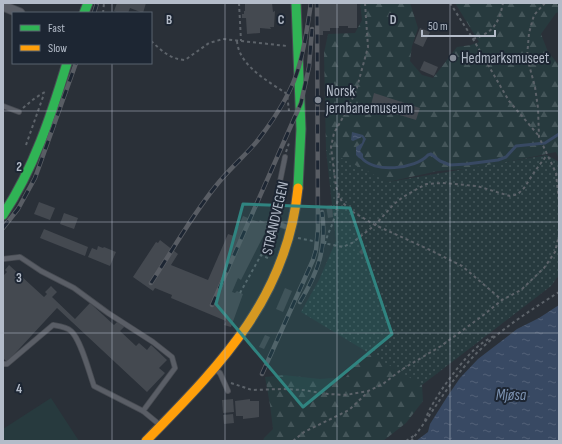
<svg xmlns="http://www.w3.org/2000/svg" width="562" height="444" viewBox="0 0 562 444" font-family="'Sofia Sans Condensed',sans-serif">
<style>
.grass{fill:#273a3e}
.forest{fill:url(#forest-firs)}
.park{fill:url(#park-dots)}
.water{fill:url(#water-ripples)}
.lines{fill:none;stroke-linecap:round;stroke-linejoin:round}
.stream{stroke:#384963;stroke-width:3}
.building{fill:#444950}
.lane-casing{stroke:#484c53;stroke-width:6}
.street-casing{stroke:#484c53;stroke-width:11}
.fast-casing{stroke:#484c53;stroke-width:11}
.slow-casing{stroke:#484c53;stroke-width:11}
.path{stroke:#5d636a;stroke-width:2;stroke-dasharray:3 3;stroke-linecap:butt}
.lane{stroke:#5a5e66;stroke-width:4.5}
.street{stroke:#5a5e66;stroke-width:9}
.fast{stroke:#30b455;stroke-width:9}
.slow{stroke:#ff9f0a;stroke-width:9}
.rail-casing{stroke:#595d64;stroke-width:4.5}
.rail{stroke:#1d2633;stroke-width:3;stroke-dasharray:9;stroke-linecap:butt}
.marked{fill:#308480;fill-opacity:0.2;stroke:#308480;stroke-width:3;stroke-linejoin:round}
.grid{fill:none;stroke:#b4bcc9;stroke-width:1;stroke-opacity:0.55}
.poi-dot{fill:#848b96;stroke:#1d2633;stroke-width:1.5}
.labels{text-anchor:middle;stroke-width:4;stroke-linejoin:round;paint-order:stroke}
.poi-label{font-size:15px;fill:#b4bcc9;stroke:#1d2633;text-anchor:start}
.street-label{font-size:15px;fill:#b4bcc9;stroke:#1d2633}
.water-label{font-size:16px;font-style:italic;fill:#7c92b1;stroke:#1d2633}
.grid-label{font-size:13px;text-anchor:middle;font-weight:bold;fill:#b4bcc9;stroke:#1d2633;stroke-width:4;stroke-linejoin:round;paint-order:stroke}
</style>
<defs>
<pattern id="forest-firs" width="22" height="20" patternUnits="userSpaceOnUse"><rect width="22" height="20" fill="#273a3e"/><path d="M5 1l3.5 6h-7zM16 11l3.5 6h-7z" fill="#445559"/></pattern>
<pattern id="park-dots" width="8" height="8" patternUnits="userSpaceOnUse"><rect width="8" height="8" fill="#273a3e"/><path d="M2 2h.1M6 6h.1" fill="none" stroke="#445559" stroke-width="1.8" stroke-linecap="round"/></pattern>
<pattern id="water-ripples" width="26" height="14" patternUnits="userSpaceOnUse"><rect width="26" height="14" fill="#384963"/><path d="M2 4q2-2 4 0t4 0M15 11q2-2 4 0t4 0" fill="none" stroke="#526178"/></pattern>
</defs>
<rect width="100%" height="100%" fill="#2a3038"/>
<polygon class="grass" points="51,398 79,441 3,441 3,429"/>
<g class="forest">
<polygon points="360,3 410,3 418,28 412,46 410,61 422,75 433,78 457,47 471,45 479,42 455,3 559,3 559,12 556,13 541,34 548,52 559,65 559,159 556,152 477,168 438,171 388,182 353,167 326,150 324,53 328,34 355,33 362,20"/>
<polygon points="378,347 422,385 423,401 406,423 383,441 263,441 264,438 273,429 270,405 265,377 283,375 320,379 346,377 355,365"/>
</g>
<polygon class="park" points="326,150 388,182 547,155 559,162 559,275 551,286 422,385 301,312 319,280 336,241"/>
<g class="water">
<polygon points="352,132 363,135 366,139 360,151 363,154 363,160 359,158 356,155 356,147 362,143 363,139 362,137 353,141 351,140"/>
<polygon points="559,305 559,441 416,441 428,432 430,424 447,397 460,378 478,359 517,329 539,318"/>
</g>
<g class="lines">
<path class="stream" d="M361,157C373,174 416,169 428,155L431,154L440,161L450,165L467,164L498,160L506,157L516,146L545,143L559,134"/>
</g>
<g class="building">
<polygon points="117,3 146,3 143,13 130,8 128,13 118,13 114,11"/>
<polygon points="245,3 272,3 273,12 275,11 274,27 270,27 271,29 260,28 260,33 247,34 246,18 242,18 242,14 244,14 244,11 245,11"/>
<polygon points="319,3 357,3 357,28 348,28 348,26 339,26 339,28 330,28 330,31 323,31 323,35 319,35"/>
<polygon points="420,28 430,32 423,47 414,43"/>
<polygon points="424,61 438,67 434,76 420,70"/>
<polygon points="374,93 420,108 416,120 393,113 392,115 387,113 387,111 371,105"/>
<polygon points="39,202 55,208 50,220 34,214"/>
<polygon points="332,205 333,217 328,218 326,206"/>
<polygon points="64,213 78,218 74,229 60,224"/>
<polygon points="243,216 259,222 260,220 269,225 241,280 238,278 232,292 235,293 237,291 243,294 231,327 224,325 226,321 171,298 172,295 155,288 153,291 133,277 156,242 158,243 160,240 178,254 171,265 208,280 228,234 234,236"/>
<polygon points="44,229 88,247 85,256 40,238"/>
<polygon points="98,246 103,248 104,247 116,252 110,266 88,257 92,248 97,250"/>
<polygon points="364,247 366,250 362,255 359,252"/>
<polygon points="9,265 44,297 47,294 45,292 51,286 57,292 52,297 75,319 90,303 114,325 119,320 125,326 120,331 136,346 139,343 147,350 151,345 167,360 159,368 165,373 147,392 57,308 7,362 3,358 3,344 4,343 3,342 3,276 7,272 5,270"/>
<polygon points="285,288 292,291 283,312 276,309"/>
<polygon points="265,335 270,337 264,349 259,347"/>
<polygon points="233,399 234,412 223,413 222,400"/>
<polygon points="250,399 250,401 259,401 259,417 243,419 243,416 236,416 235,401"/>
<polygon points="233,414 234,423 224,424 223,415"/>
</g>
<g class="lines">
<defs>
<g id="lane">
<polyline points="3,106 19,112"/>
<polyline points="285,157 273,216 276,223 289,228"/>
<polyline points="3,259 20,257 41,271 74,288 108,313 153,342 172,357 175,368 143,411"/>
<path d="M3,364H7L53,325C59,326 67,327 71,331C81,340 89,372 94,386L143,411L160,425"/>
<polyline points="216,370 220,373 228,391"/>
</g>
<polyline id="street" points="3,6 20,13"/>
<g id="fast">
<polyline points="296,3 301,129 298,188"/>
<polyline points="84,13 88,3"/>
<path d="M3,215C34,168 51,116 67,63"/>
</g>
<path id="slow" d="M146,441C219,366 287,299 298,188"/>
</defs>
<use href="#lane" class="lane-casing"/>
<use href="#street" class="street-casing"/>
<use href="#fast" class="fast-casing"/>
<use href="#slow" class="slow-casing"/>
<g class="path">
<polyline points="239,3 241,41"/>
<polyline points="365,3 368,47 356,91 346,112 334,133 331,147 336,187 342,202 353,212 375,225 430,250 462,266 502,300"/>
<polyline points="450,3 473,39 509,101 539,136"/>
<polyline points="545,3 534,15 529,33 527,57 535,87 538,108 539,137 556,173 559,202"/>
<polyline points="103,13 104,3"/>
<path d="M473,39C493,33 499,23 503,3"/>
<path d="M151,41C162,51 170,59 185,60L209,43L223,39L287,46"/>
<path d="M237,41C239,66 268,81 287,94L289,111"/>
<polyline points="23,108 35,98 45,92"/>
<polyline points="26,145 44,94"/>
<polyline points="286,152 289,143"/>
<polyline points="298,238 343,247 352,243 375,225 394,204 403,197 426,184 442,183 477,186 510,196 518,194 524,188 535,171 547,155"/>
<path d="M325,244C327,234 333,225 335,215C337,209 336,202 339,196"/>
<polyline points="240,293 261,255 270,259"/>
<polyline points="231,383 252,390 283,389 303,390 328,394 346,395 368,391 383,384 401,370 441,346 481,317 502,300 521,290 544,268 555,252 559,235 559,223"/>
<path d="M425,421C430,402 465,355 481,344C485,341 490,338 494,336"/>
<polyline points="293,441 304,432 349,410 368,392"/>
<polyline points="406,441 415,435"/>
<path d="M411,441C432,414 448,384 471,359C496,332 528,312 559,292"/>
</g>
<use href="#lane" class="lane"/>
<use href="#street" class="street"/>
<use href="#fast" class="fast"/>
<use href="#slow" class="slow"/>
<defs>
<g id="rail">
<polyline points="94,13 97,3"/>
<polyline points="3,228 18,209 35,178 76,63"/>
<path d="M151,283C172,251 191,217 215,187C228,170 245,156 258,140C275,118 292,92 299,66C305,45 308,24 311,3"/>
<path d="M300,302C318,272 327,248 322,212"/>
<polyline points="212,305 301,103 309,67 312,29"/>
<polyline points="262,374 313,260 316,250 318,229 317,3"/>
</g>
</defs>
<use href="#rail" class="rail-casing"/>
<use href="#rail" class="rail"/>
</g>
<path class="marked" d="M243,204L350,208L392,334L303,407L216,304Z"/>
<path class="grid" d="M112,3V13M225,3V441M337,3V441M450,3V441M112,63V441M3,111H559M3,222H559M3,333H559"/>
<g class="poi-dot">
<circle cx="453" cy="58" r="4"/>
<circle cx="318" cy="100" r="4"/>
</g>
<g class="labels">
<g class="poi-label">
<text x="461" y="63">Hedmarksmuseet</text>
<text x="326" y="96">Norsk<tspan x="326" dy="17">jernbanemuseum</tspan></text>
</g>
<g class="street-label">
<text transform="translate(275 218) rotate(-77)" y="5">STRANDVEGEN</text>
</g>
<g class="water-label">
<text x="511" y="400">Mjøsa</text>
</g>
</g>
<g class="grid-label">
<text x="169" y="24">B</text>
<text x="281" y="24">C</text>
<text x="393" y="24">D</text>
<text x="19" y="171">2</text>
<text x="19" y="282">3</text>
<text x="19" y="393">4</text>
</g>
<rect width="562" height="444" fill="none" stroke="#b4bcc9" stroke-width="8"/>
<rect x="12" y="12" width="140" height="52" fill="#1d2633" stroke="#59626f"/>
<rect x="20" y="25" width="20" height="6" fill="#30b455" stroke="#59626f"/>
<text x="48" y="32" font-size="12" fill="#b4bcc9">Fast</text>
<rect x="20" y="45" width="20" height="6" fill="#ff9f0a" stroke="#59626f"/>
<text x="48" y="52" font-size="12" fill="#b4bcc9">Slow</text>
<path d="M422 30v6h73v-6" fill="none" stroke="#b4bcc9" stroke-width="2"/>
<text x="428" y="30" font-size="12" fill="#b4bcc9" stroke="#1d2633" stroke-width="3" paint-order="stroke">50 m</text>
</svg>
